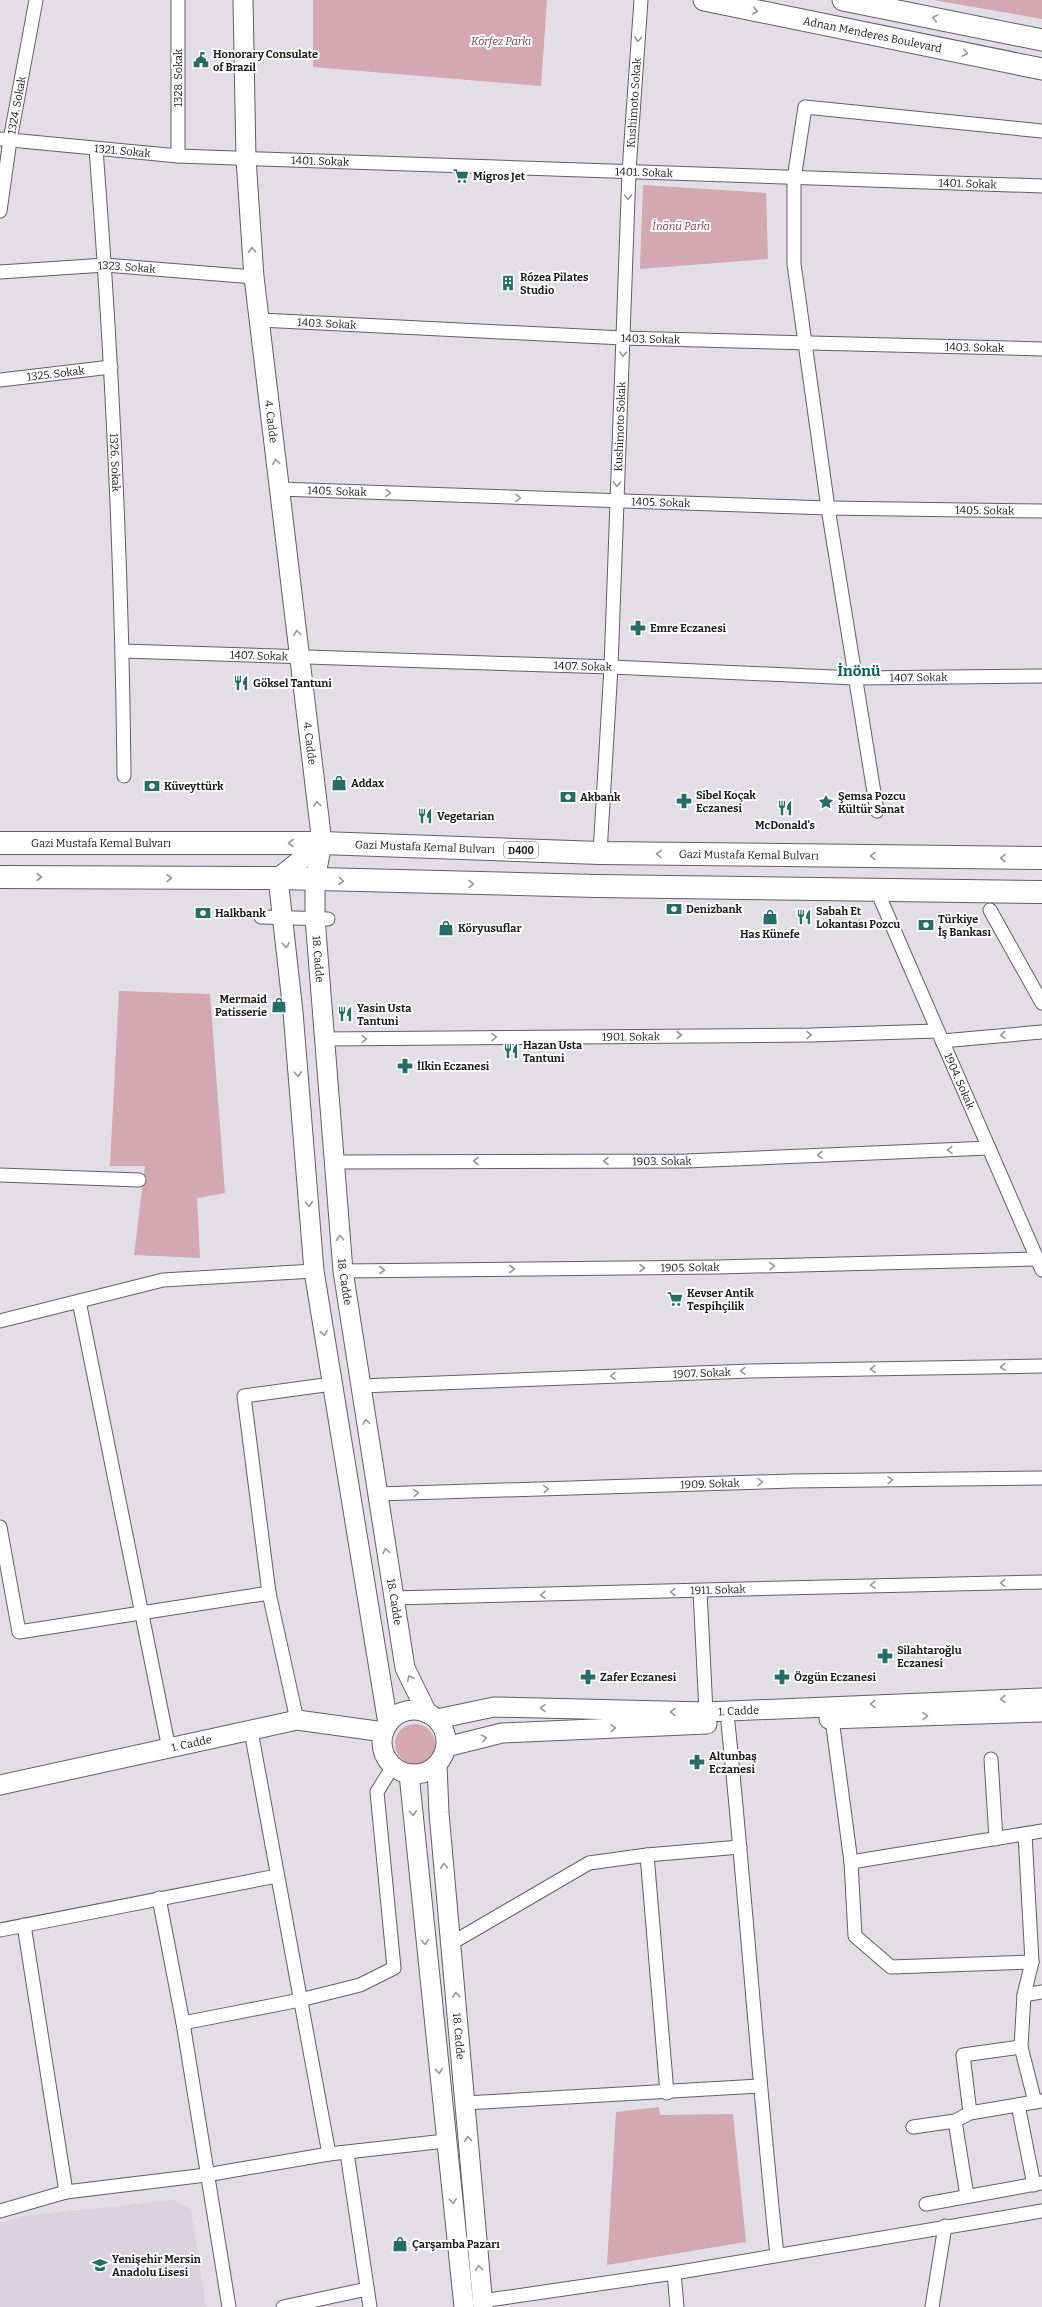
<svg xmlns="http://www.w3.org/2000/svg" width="1042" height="2307" viewBox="0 0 1042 2307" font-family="Bitter,serif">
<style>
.built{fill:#d9d3df}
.green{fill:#d3a7b3}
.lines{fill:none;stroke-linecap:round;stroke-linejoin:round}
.street-casing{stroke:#625f64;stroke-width:15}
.secondary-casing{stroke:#625f64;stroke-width:21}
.primary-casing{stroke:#625f64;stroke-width:23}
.highway-casing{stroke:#625f64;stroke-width:24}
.street{stroke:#fff;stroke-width:13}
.secondary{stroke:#fff;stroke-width:19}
.primary{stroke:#fff;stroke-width:21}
.highway{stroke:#fff;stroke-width:22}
.oneway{stroke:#989899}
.labels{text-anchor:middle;stroke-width:4;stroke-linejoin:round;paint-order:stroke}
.shield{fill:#fff;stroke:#5f5f60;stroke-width:1}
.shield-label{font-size:10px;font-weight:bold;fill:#1b1a1c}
.street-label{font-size:11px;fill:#1b1a1c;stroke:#fff}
.park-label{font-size:11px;font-style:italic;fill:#7f3751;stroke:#fff}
.poi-label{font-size:11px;font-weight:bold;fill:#1b1a1c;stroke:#fff;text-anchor:start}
.district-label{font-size:15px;font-weight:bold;fill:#00635a;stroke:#fff}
</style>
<rect width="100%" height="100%" fill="#e2dfe4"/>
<polygon class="built" points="174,2200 191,2209 206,2307 0,2307 0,2223 22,2216"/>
<g class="green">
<polygon points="313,0 547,0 541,86 313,67"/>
<polygon points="933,0 1042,0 1042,19"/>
<polygon points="643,185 766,193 768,259 640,269"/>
<polygon points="119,991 210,994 225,1193 197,1198 200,1258 134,1255 145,1166 110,1166"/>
<circle cx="415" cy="1744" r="20"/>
<polygon points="659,2107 660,2115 733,2114 746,2242 607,2265 616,2112"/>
</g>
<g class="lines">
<defs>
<g id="street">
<polyline points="178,0 178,156"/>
<path id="s1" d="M0,139L178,156L1042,186"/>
<path id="s2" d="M96,149C112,358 122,566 124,776"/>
<path id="s3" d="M0,211L10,140L36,0"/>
<path id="s4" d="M0,272L105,265L254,277"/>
<path id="s5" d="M260,320L623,338L1042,349"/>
<path id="s6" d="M0,380L111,367"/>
<path id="s7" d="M279,489L828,508L1042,511"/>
<path id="s8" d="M123,651L611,667L855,678L1042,676"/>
<polyline points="877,811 828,508 794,264 794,179 805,107 1042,131"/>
<path id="s9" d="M600,853L611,667L629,171L641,0"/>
<path id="s10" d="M877,891L1042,1270"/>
<polyline points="990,910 1042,1003"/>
<polyline points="261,917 328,919"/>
<path id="s11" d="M325,1039L811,1035L937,1031"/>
<polyline points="942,1041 1042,1032"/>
<path id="s12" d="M334,1162L686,1161L989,1148"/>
<polyline points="0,1175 139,1180"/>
<path id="s13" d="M343,1271L719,1267L1037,1259"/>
<polyline points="79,1301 169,1749"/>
<polyline points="0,1321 163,1280 314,1271"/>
<path id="s14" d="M361,1386L750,1371L1042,1366"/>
<path id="s15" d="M377,1494L792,1481L1042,1478"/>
<polyline points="0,1527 19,1632 269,1593"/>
<polyline points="700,1591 706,1712"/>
<path id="s16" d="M393,1598C609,1593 826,1586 1042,1582"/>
<polyline points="832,1719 851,1862 855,1936 891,1967 1032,1962"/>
<polyline points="297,1720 269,1593 244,1396 332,1384"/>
<path d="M728,1723C746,1900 758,2078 777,2255"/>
<polyline points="251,1731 329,2154"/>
<polyline points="991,1759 996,1839"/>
<polyline points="1025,1834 1032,1962 1024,1995 1021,2047 1035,2102 1042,2101"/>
<polyline points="647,1855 667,2093"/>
<polyline points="851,1862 1042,1831"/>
<polyline points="159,1898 183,2023 229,2307"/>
<polyline points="24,1925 66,2192"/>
<polyline points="0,1930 277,1876"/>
<polyline points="450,1944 589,1863 647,1855 740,1847"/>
<polyline points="1024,1995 1042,1992"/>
<polyline points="183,2023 300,2000 360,1985 394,1968 377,1792 393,1766"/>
<polyline points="465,2103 759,2086"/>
<polyline points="1018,2105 1034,2185"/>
<polyline points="970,2113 963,2055 1021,2047"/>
<polyline points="955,2121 967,2196"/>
<polyline points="913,2127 955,2121 970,2113 1035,2102"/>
<polyline points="347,2153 370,2307"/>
<polyline points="926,2204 1042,2183"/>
<polyline points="0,2211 66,2192 206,2175 329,2154 445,2141"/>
<polyline points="674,2273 677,2307"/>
<polyline points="482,2301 674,2273 1042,2211"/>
<polyline points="283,2307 367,2289"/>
<polyline points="932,2307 945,2226"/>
</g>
<g id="secondary">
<path id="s17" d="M243,0L246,159L254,277L322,843L315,880V918L343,1271L405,1668L427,1713"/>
<polyline points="322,843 278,878 293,1012 314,1271 388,1724"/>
<circle cx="414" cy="1742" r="32"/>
<path id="s18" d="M437,1719L494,1707L706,1712L1042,1698"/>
<polyline points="829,1719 1042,1712"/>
<polyline points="446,1747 502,1733 707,1724"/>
<path id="s19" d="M437,1765L439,1813L483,2307"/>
<polyline points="409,1774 464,2307"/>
<path id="s20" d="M0,1785L297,1720L384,1732"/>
</g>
<g id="primary">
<path id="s21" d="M704,0L1042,69"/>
<polyline points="843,0 1042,40"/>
</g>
<g id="highway">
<path id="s22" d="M0,843H322L600,853L1042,858"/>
<polyline points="0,877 278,878 596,886 1042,892"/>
</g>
</defs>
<use href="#street" class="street-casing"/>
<use href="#secondary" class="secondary-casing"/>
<use href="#primary" class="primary-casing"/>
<use href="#highway" class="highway-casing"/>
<use href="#street" class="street"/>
<use href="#secondary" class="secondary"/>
<use href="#primary" class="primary"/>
<use href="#highway" class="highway"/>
</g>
<defs><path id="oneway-chevron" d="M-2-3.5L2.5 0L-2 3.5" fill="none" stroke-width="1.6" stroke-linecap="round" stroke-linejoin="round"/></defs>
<g class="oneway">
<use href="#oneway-chevron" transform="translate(755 11) rotate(12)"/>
<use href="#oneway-chevron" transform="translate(935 18) rotate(-169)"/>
<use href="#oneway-chevron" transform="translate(638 39) rotate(94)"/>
<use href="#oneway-chevron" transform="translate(965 53) rotate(11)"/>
<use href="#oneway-chevron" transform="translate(628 197) rotate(92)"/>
<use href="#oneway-chevron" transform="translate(252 250) rotate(-94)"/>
<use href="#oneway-chevron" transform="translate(623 354) rotate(92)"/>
<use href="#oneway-chevron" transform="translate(276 462) rotate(-97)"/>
<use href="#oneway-chevron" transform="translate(617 484) rotate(92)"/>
<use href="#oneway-chevron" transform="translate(388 493) rotate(2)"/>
<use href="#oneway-chevron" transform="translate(518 498) rotate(2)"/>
<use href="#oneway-chevron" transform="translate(297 633) rotate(-97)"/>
<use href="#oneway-chevron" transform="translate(317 804) rotate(-97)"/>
<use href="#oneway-chevron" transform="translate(291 843) rotate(180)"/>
<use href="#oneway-chevron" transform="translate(659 854) rotate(-179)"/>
<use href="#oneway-chevron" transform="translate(873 856) rotate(-179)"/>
<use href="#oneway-chevron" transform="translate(1003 858) rotate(-179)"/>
<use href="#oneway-chevron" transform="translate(39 877)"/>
<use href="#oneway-chevron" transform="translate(169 878)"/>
<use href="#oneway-chevron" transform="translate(341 881) rotate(2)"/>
<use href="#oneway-chevron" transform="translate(471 884) rotate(1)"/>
<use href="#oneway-chevron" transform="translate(286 945) rotate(84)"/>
<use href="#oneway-chevron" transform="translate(679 1035)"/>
<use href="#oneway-chevron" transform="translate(809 1035) rotate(-1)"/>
<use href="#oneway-chevron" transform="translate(1003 1035) rotate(175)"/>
<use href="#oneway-chevron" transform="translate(494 1037) rotate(-1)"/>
<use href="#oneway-chevron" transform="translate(364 1039) rotate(-1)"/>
<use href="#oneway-chevron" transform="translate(298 1074) rotate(85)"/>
<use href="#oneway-chevron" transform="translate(950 1150) rotate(178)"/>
<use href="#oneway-chevron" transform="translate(820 1155) rotate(178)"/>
<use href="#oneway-chevron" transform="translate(476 1161) rotate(180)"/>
<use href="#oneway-chevron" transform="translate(606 1161) rotate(180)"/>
<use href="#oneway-chevron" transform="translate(309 1204) rotate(85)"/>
<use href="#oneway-chevron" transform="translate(340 1238) rotate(-94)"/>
<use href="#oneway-chevron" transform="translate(772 1266) rotate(-2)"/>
<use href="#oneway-chevron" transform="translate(642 1268)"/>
<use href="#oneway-chevron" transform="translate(512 1269)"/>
<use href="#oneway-chevron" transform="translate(382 1270)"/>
<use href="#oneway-chevron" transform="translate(324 1333) rotate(81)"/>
<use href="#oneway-chevron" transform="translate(1003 1367) rotate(179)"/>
<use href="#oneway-chevron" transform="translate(873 1369) rotate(179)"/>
<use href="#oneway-chevron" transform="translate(743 1371) rotate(178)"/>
<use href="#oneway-chevron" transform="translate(613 1376) rotate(178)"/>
<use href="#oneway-chevron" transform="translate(366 1422) rotate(-98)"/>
<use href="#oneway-chevron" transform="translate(890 1480) rotate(-1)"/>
<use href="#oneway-chevron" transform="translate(760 1482) rotate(-2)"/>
<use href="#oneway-chevron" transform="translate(546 1489) rotate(-2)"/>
<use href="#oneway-chevron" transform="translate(416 1493) rotate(-2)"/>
<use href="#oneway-chevron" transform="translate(386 1551) rotate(-99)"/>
<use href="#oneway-chevron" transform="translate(1003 1583) rotate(179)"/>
<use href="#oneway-chevron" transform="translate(873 1585) rotate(179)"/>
<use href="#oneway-chevron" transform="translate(673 1592) rotate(179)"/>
<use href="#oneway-chevron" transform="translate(543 1595) rotate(179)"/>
<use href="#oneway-chevron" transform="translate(410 1678) rotate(-116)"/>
<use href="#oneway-chevron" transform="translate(1003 1699) rotate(178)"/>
<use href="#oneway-chevron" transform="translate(873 1704) rotate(178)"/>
<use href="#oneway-chevron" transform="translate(543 1708) rotate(-179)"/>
<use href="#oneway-chevron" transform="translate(673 1712) rotate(-179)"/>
<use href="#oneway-chevron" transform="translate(925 1716) rotate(-2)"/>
<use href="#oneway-chevron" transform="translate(613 1728) rotate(-2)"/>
<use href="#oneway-chevron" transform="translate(484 1738) rotate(-14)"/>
<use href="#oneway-chevron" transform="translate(413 1813) rotate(85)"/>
<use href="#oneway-chevron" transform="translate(444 1866) rotate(-95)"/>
<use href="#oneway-chevron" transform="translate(425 1942) rotate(85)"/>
<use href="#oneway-chevron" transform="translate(456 1995) rotate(-96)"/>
<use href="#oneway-chevron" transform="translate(439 2071) rotate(84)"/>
<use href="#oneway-chevron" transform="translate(468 2139) rotate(-95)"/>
<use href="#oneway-chevron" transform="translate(453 2201) rotate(83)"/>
<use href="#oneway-chevron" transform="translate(479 2268) rotate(-95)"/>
</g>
<defs>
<symbol id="civic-bare" viewBox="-9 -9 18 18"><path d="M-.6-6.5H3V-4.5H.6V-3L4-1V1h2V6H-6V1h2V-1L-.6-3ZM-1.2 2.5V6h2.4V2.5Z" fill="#256d65" stroke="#fff" stroke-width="2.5" paint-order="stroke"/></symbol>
<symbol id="supermarket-bare" viewBox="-9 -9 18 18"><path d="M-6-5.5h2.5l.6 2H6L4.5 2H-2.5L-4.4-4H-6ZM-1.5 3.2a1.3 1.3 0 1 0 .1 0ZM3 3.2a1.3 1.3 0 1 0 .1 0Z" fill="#256d65" stroke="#fff" stroke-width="2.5" paint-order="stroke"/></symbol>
<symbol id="building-bare" viewBox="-9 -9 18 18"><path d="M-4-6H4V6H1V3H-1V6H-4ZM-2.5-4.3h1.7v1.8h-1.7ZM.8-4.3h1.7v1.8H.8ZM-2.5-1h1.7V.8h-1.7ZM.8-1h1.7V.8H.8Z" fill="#256d65" stroke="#fff" stroke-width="2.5" paint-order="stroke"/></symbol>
<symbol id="pharmacy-bare" viewBox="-9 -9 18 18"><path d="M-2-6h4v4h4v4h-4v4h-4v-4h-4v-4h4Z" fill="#256d65" stroke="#fff" stroke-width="2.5" paint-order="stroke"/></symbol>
<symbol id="restaurant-bare" viewBox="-9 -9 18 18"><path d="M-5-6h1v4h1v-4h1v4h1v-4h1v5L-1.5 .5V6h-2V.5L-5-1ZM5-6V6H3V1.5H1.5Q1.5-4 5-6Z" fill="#256d65" stroke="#fff" stroke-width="2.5" paint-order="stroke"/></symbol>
<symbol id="shop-bare" viewBox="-9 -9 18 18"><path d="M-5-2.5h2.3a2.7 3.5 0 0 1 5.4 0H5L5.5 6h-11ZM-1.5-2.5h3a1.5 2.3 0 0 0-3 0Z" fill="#256d65" stroke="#fff" stroke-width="2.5" paint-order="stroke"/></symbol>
<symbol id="bank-bare" viewBox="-9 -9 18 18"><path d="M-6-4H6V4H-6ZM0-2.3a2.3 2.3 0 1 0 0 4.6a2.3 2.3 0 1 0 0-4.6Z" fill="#256d65" stroke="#fff" stroke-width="2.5" paint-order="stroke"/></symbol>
<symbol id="sight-bare" viewBox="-9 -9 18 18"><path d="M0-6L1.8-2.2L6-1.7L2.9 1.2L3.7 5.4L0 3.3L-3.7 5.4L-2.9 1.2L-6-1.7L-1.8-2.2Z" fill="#256d65" stroke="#fff" stroke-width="2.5" paint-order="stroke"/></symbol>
<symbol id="school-bare" viewBox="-9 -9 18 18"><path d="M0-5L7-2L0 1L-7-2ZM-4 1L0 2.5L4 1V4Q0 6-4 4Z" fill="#256d65" stroke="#fff" stroke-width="2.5" paint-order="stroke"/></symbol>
</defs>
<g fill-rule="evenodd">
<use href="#civic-bare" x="190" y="49" width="22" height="22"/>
<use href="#supermarket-bare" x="450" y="165" width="22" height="22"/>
<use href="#building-bare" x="497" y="272" width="22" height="22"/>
<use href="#pharmacy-bare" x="627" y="617" width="22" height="22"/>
<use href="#restaurant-bare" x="230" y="672" width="22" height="22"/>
<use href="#shop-bare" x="328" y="772" width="22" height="22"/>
<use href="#bank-bare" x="141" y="775" width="22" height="22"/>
<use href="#bank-bare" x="557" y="786" width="22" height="22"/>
<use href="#pharmacy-bare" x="673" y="790" width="22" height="22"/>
<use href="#sight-bare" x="815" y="791" width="22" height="22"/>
<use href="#restaurant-bare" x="774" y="797" width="22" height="22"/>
<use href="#restaurant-bare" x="414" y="805" width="22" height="22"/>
<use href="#bank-bare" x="663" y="898" width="22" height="22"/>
<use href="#bank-bare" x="192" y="902" width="22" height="22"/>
<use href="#shop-bare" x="759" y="906" width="22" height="22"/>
<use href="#restaurant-bare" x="793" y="906" width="22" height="22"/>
<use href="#bank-bare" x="915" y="914" width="22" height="22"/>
<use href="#shop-bare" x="435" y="917" width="22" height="22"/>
<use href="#shop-bare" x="268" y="994" width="22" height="22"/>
<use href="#restaurant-bare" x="334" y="1003" width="22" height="22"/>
<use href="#restaurant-bare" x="500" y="1040" width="22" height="22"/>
<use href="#pharmacy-bare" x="394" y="1055" width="22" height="22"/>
<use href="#supermarket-bare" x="664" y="1288" width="22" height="22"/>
<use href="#pharmacy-bare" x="874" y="1645" width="22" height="22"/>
<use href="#pharmacy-bare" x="577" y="1666" width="22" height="22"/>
<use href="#pharmacy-bare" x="771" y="1666" width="22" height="22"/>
<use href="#pharmacy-bare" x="686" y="1751" width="22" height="22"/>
<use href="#shop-bare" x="389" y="2233" width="22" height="22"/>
<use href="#school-bare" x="89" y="2254" width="22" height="22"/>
</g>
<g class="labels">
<rect class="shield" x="504" y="842" width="34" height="16" rx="3"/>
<g class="shield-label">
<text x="521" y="854">D400</text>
</g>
<g class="street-label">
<text dy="4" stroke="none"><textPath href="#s21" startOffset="172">Adnan Menderes Boulevard</textPath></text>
<text transform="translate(178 78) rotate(-90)" y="4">1328. Sokak</text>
<text dy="4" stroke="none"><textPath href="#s9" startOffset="751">Kushimoto Sokak</textPath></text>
<text dy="4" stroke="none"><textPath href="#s3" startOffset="107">1324. Sokak</textPath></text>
<text dy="4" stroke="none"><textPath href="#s1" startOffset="123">1321. Sokak</textPath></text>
<text dy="4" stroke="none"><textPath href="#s1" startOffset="321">1401. Sokak</textPath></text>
<text dy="4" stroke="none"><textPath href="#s1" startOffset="645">1401. Sokak</textPath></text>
<text dy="4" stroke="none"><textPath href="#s1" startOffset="969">1401. Sokak</textPath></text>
<text dy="4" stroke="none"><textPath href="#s4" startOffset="127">1323. Sokak</textPath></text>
<text dy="4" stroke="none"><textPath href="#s5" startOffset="67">1403. Sokak</textPath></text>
<text dy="4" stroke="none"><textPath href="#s5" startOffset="391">1403. Sokak</textPath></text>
<text dy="4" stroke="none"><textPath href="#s5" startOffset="715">1403. Sokak</textPath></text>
<text dy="4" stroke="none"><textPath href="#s6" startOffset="56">1325. Sokak</textPath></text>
<text dy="4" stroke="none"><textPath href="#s17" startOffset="423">4. Cadde</textPath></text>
<text dy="4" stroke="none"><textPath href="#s9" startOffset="427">Kushimoto Sokak</textPath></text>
<text dy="4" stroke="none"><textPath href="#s2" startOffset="314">1326. Sokak</textPath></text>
<text dy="4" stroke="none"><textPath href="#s7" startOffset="58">1405. Sokak</textPath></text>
<text dy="4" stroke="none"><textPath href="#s7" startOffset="382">1405. Sokak</textPath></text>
<text dy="4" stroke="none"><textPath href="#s7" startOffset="706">1405. Sokak</textPath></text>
<text dy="4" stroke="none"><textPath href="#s8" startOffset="136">1407. Sokak</textPath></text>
<text dy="4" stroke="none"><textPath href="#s8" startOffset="460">1407. Sokak</textPath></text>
<text dy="4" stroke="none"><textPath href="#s8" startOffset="796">1407. Sokak</textPath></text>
<text dy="4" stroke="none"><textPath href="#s17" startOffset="747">4. Cadde</textPath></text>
<text dy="4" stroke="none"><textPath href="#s22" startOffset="101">Gazi Mustafa Kemal Bulvarı</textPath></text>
<text dy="4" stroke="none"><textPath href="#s22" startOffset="425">Gazi Mustafa Kemal Bulvarı</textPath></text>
<text dy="4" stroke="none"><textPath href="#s22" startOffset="749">Gazi Mustafa Kemal Bulvarı</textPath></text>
<text dy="4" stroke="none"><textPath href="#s17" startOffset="964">18. Cadde</textPath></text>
<text dy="4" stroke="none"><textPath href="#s11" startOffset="306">1901. Sokak</textPath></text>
<text dy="4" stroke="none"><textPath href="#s10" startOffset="207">1904. Sokak</textPath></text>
<text dy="4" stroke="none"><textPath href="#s12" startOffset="328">1903. Sokak</textPath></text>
<text dy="4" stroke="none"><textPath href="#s13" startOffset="347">1905. Sokak</textPath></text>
<text dy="4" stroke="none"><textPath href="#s17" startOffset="1288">18. Cadde</textPath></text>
<text dy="4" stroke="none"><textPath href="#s14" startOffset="341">1907. Sokak</textPath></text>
<text dy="4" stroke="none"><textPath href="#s15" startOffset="333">1909. Sokak</textPath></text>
<text dy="4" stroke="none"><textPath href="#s16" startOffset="325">1911. Sokak</textPath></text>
<text dy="4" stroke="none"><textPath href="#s17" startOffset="1612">18. Cadde</textPath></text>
<text dy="4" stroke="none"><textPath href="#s18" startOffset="303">1. Cadde</textPath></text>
<text dy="4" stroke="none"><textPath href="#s20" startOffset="196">1. Cadde</textPath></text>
<text dy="4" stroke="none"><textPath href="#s19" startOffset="272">18. Cadde</textPath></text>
</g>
<g class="park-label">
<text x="501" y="45">Körfez Parkı</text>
<text x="681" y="230">İnönü Parkı</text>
</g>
<g class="poi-label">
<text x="213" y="58">Honorary Consulate<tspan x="213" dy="13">of Brazil</tspan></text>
<text x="473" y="180">Migros Jet</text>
<text x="520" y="281">Rózea Pilates<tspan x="520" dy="13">Studio</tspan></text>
<text x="650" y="632">Emre Eczanesi</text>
<text x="253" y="687">Göksel Tantuni</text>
<text x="351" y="787">Addax</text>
<text x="164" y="790">Küveyttürk</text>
<text x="696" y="799">Sibel Koçak<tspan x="696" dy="13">Eczanesi</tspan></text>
<text x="838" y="800">Şemsa Pozcu<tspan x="838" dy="13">Kültür Sanat</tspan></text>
<text x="580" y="801">Akbank</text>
<text x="437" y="820">Vegetarian</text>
<text x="785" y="829" text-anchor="middle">McDonald's</text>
<text x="686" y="913">Denizbank</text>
<text x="816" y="915">Sabah Et<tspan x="816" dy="13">Lokantası Pozcu</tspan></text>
<text x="215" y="917">Halkbank</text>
<text x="938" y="923">Türkiye<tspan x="938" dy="13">İş Bankası</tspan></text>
<text x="458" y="932">Köryusuflar</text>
<text x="770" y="938" text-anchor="middle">Has Künefe</text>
<text x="267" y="1003" text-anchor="end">Mermaid<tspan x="267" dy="13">Patisserie</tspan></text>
<text x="357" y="1012">Yasin Usta<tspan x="357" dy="13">Tantuni</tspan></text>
<text x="523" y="1049">Hazan Usta<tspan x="523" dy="13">Tantuni</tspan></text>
<text x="417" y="1070">İlkin Eczanesi</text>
<text x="687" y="1297">Kevser Antik<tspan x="687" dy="13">Tespihçilik</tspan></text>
<text x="897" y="1654">Silahtaroğlu<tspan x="897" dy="13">Eczanesi</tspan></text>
<text x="600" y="1681">Zafer Eczanesi</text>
<text x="794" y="1681">Özgün Eczanesi</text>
<text x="709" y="1760">Altunbaş<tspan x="709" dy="13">Eczanesi</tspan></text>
<text x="412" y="2248">Çarşamba Pazarı</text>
<text x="112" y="2263">Yenişehir Mersin<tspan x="112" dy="13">Anadolu Lisesi</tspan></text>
</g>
<g class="district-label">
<text x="859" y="676">İnönü</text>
</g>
</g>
</svg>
